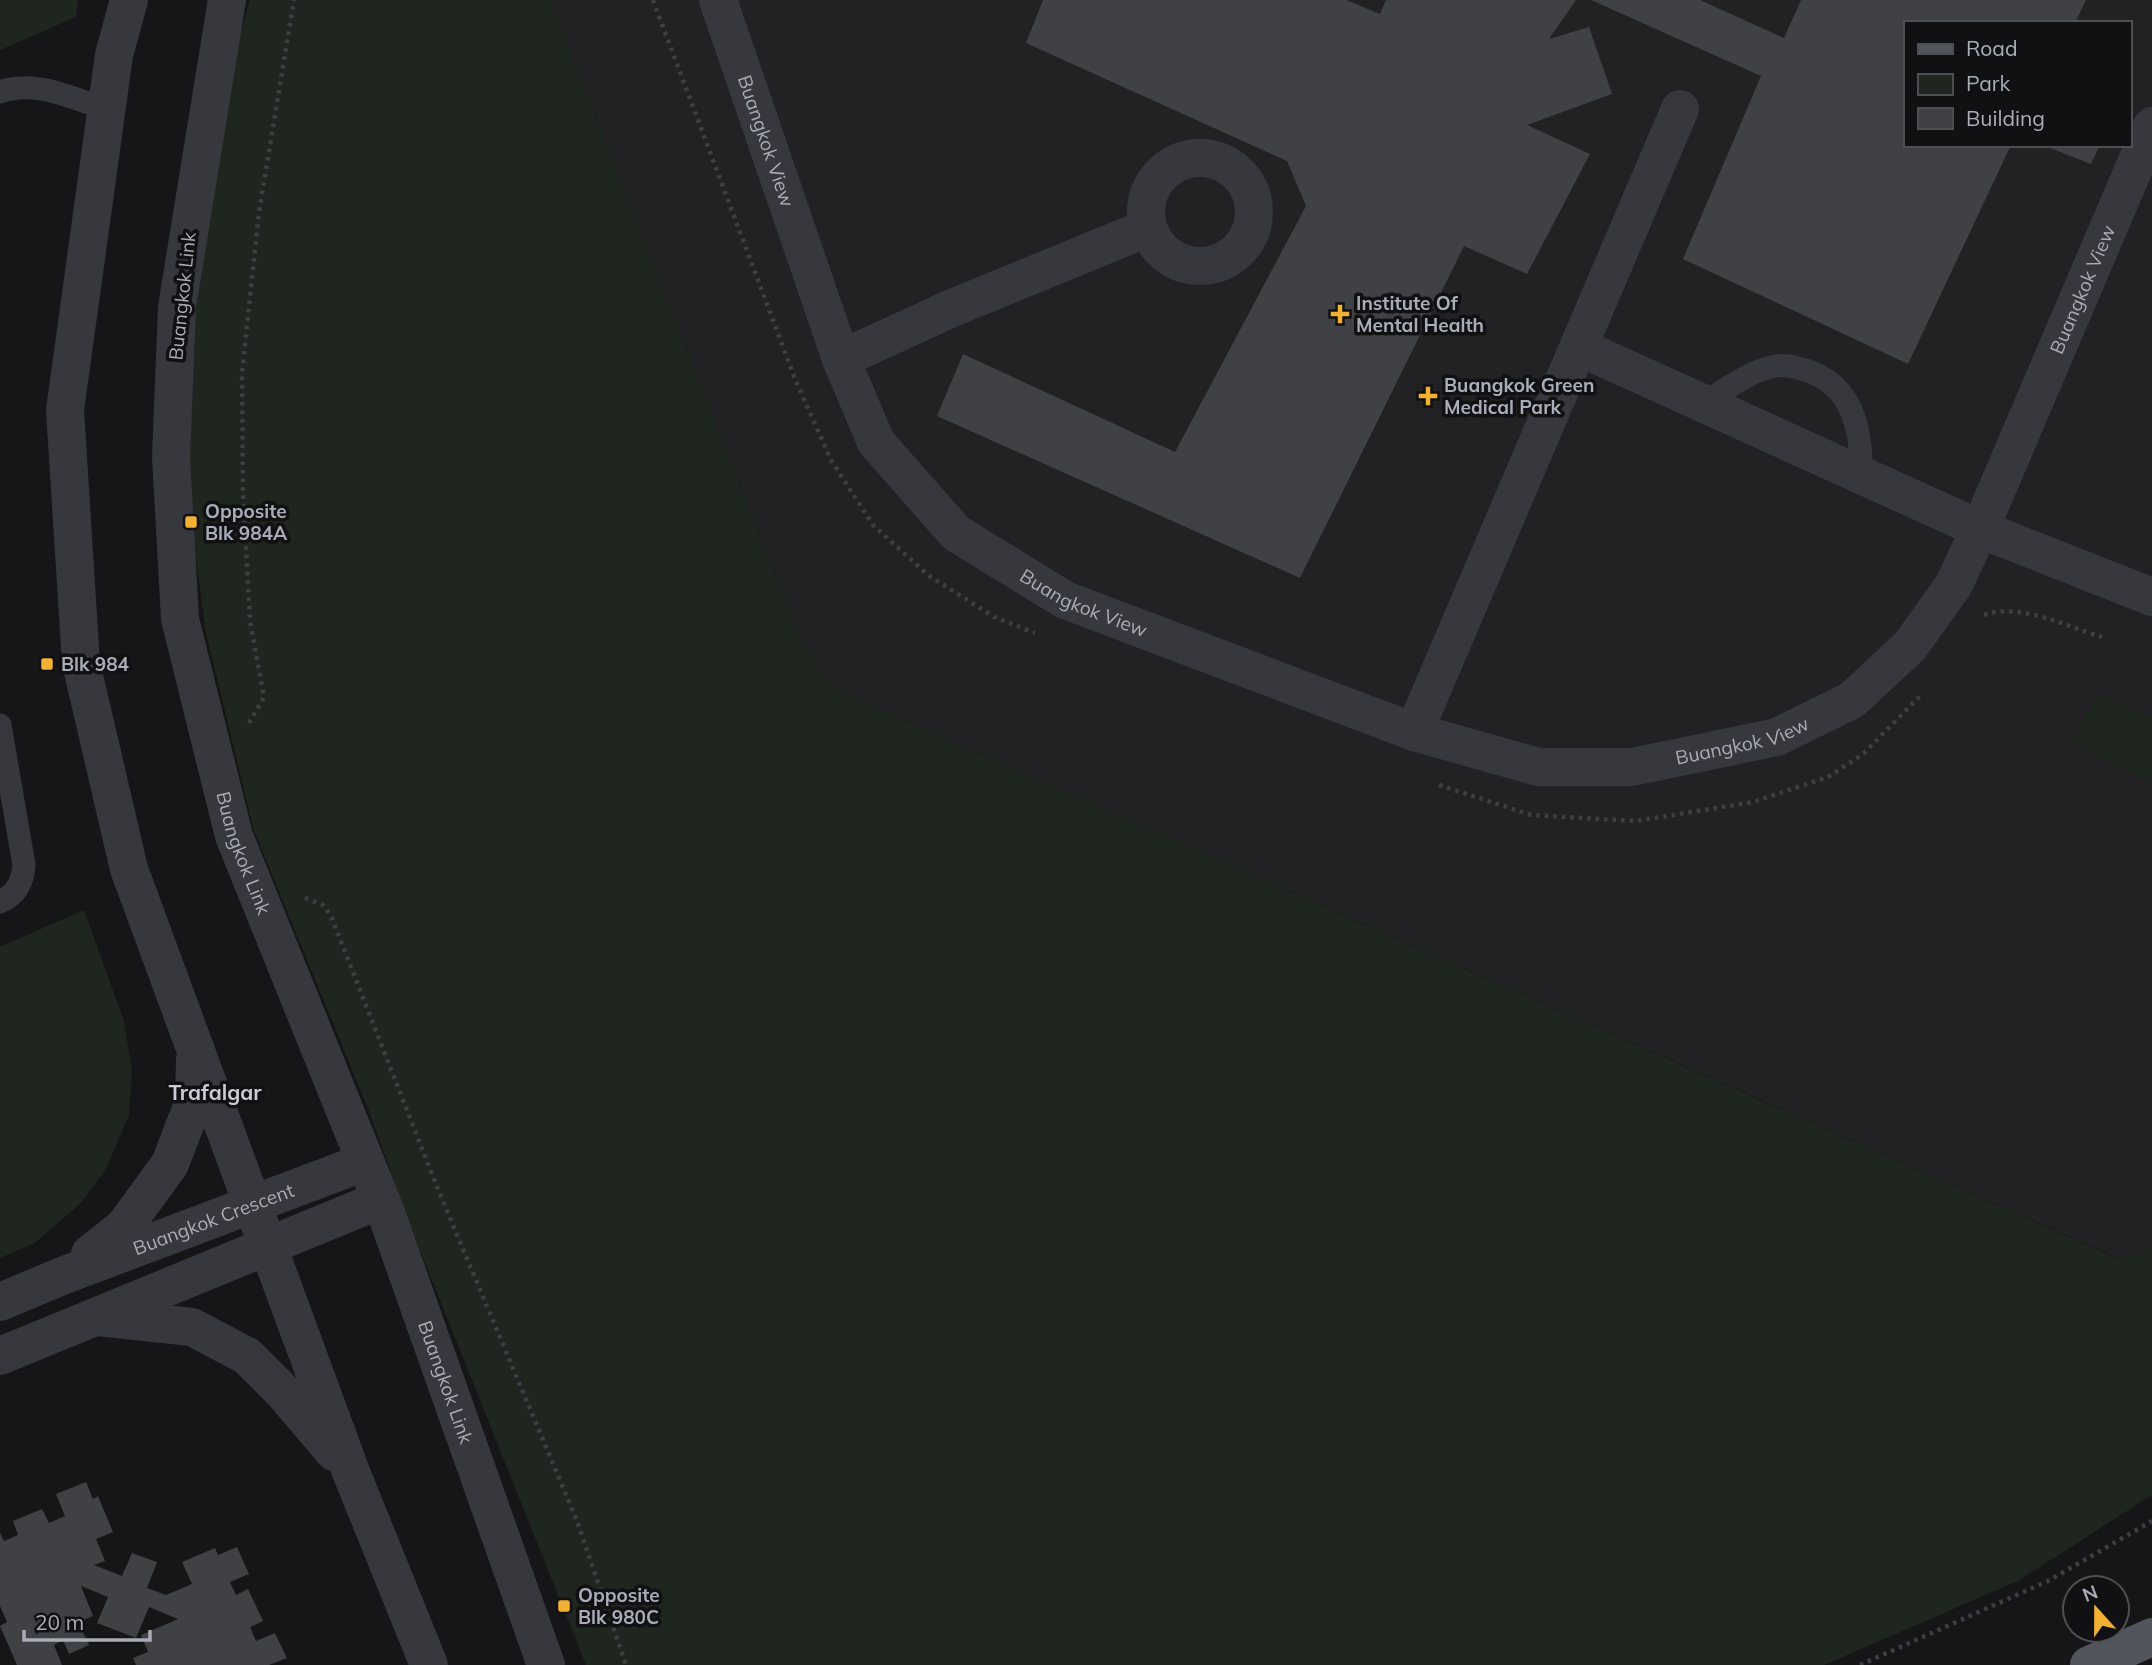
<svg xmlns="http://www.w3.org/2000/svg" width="2152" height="1665" viewBox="0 0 2152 1665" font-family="Mulish,sans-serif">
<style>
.built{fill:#222225;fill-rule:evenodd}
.green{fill:#1e261f}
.building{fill:#404145}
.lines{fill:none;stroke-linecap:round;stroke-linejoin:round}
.path{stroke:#3d3f44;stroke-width:4.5;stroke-dasharray:3.5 5;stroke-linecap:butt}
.service{stroke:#37383d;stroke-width:23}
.minor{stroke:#37383d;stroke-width:38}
.primary{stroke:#53555c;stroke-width:38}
.poi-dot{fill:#f2b134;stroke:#111113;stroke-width:2.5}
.labels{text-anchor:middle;stroke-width:7;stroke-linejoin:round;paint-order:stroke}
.street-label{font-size:19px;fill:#a8adb8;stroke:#111113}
.poi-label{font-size:19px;font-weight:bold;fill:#a8adb8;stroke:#111113;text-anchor:start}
.neighbourhood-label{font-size:21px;font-weight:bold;fill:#c9ccd4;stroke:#111113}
</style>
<rect width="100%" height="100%" fill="#161618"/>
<path class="built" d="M550,0H2152V1248L2120,1259L834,689L803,646ZM1905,23H2129V145H1905Z"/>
<g class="green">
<polygon points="0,0 78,0 76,17 0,50"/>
<polygon points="250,0 550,0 803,646 834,689 2119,1259 2152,1248 2152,1495 2018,1581 1824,1665 586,1665 409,1223 369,1111 254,831 206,633 182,456 213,128"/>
<polygon points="2097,695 2152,717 2152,772 2148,782 2071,742"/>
<polygon points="84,910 124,1021 132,1071 129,1115 107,1167 83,1201 35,1243 0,1258 0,947"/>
</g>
<g class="building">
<polygon points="1043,0 1346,0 1380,14 1386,0 1576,0 1549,39 1589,27 1612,94 1527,125 1590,154 1527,274 1464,246 1300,578 937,416 963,354 1175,452 1306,206 1287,161 1026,43"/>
<polygon points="1591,0 1700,0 1784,38 1801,0 2086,0 2075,23 1905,23 1905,145 2011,145 1908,364 1683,259 1761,76"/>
<polygon points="2042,145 2100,145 2091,164"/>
<polygon points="86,1482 93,1499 98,1496 113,1532 96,1539 105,1561 94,1565 122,1576 132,1553 157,1562 147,1588 166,1595 192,1584 182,1562 215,1548 218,1555 237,1547 249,1574 230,1582 236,1595 248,1589 263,1621 250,1627 256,1641 275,1633 287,1658 269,1665 136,1665 133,1658 148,1652 141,1635 178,1619 149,1607 136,1638 97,1623 108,1597 81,1586 93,1616 78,1622 89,1645 69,1654 63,1640 54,1645 62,1665 17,1665 0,1626 7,1622 0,1606 0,1533 4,1541 18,1535 13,1521 42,1509 49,1523 65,1516 56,1494"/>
</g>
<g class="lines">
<g class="path">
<polyline points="653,0 795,379 831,460 873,525 928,575 994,617 1035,633"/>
<path d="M1984,615C2019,602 2068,627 2102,637"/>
<polyline points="249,723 264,697 250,621 243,493 242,373 259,212 294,0"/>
<polyline points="1439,785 1531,815 1636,821 1753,802 1828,777 1863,754 1923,693"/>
<polyline points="305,898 323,905 331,916 437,1187 577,1521 626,1665"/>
<polyline points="1860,1665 2048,1581 2152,1521"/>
</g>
<g class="service">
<path d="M0,92C35,79 71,98 106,109"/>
<path d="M1703,403C1726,390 1750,370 1776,366C1786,364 1798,368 1808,371C1853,386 1862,431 1861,474"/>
<path d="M0,725L24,865C23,882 16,895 0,902"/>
</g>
<g class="minor">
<polyline points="129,0 114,55 65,410 81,663 129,869 351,1472 429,1665"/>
<path id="s1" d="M227,0L177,307L171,457L180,619L234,836L385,1210L546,1665"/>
<path id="s2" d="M718,0L841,359L876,442L956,533L1065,600L1414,732L1538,767H1632L1777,737L1852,700L1910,646L1953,586L1980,529L2152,126"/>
<circle cx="1200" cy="212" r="54"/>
<polyline points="1579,347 1980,529 2152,597"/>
<polyline points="841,359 950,309 1147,228"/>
<polyline points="1414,732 1680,109"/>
<polyline points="90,1254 124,1227 170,1164 194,1101 195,1060"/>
<path id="s3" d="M0,1302L62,1276L365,1162"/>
<polyline points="98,1317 192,1327 247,1356 283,1392 334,1452"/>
<polyline points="0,1356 380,1200"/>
</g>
<polyline class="primary" points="2089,1665 2152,1637"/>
</g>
<g class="poi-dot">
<path d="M1336.5 303.5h7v7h7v7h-7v7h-7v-7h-7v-7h7z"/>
<path d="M1424.5 385.5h7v7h7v7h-7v7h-7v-7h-7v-7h7z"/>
<rect x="184" y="515" width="14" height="14" rx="3.5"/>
<rect x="40" y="657" width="14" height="14" rx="3.5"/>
<rect x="557" y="1599" width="14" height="14" rx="3.5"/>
</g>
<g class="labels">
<g class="street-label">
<text dy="7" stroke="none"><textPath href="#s2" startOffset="149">Buangkok View</textPath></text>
<text dy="7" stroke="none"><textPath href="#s2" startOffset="2023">Buangkok View</textPath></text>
<text transform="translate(182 296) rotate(-84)" y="7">Buangkok Link</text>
<text dy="7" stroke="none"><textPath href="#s2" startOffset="737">Buangkok View</textPath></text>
<text dy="7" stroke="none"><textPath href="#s2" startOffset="1428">Buangkok View</textPath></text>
<text dy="7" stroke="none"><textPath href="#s1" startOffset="866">Buangkok Link</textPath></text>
<text dy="7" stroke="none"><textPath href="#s3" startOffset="229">Buangkok Crescent</textPath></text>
<text dy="7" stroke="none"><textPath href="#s1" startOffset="1433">Buangkok Link</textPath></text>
</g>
<g class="poi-label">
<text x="1356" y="310">Institute Of<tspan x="1356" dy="22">Mental Health</tspan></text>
<text x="1444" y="392">Buangkok Green<tspan x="1444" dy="22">Medical Park</tspan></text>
<text x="205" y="518">Opposite<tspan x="205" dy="22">Blk 984A</tspan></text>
<text x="61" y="671">Blk 984</text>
<text x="578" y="1602">Opposite<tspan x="578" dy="22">Blk 980C</tspan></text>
</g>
<g class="neighbourhood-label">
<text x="215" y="1100">Trafalgar</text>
</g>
</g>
<rect x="1904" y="21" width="228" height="126" fill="#111113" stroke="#4d4f55" stroke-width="2"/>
<rect x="1918" y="44" width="35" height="10" fill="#53555c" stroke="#4d4f55" stroke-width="2"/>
<text x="1966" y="56" font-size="21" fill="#a8adb8">Road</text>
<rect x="1918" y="74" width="35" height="21" fill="#1e261f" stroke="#4d4f55" stroke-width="2"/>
<text x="1966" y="91" font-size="21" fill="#a8adb8">Park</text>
<rect x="1918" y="108" width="35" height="21" fill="#404145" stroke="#4d4f55" stroke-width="2"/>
<text x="1966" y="126" font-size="21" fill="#a8adb8">Building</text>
<g transform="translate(2096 1609) rotate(339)"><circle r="33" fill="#111113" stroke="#4d4f55" stroke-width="2"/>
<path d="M0-5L12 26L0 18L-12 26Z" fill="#f2b134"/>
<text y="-10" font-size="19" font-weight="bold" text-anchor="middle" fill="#a8adb8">N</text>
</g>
<path d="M24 1630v10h126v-10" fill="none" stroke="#a8adb8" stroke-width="3.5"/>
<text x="35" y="1630" font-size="21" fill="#a8adb8" stroke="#111113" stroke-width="5" paint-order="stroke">20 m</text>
</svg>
